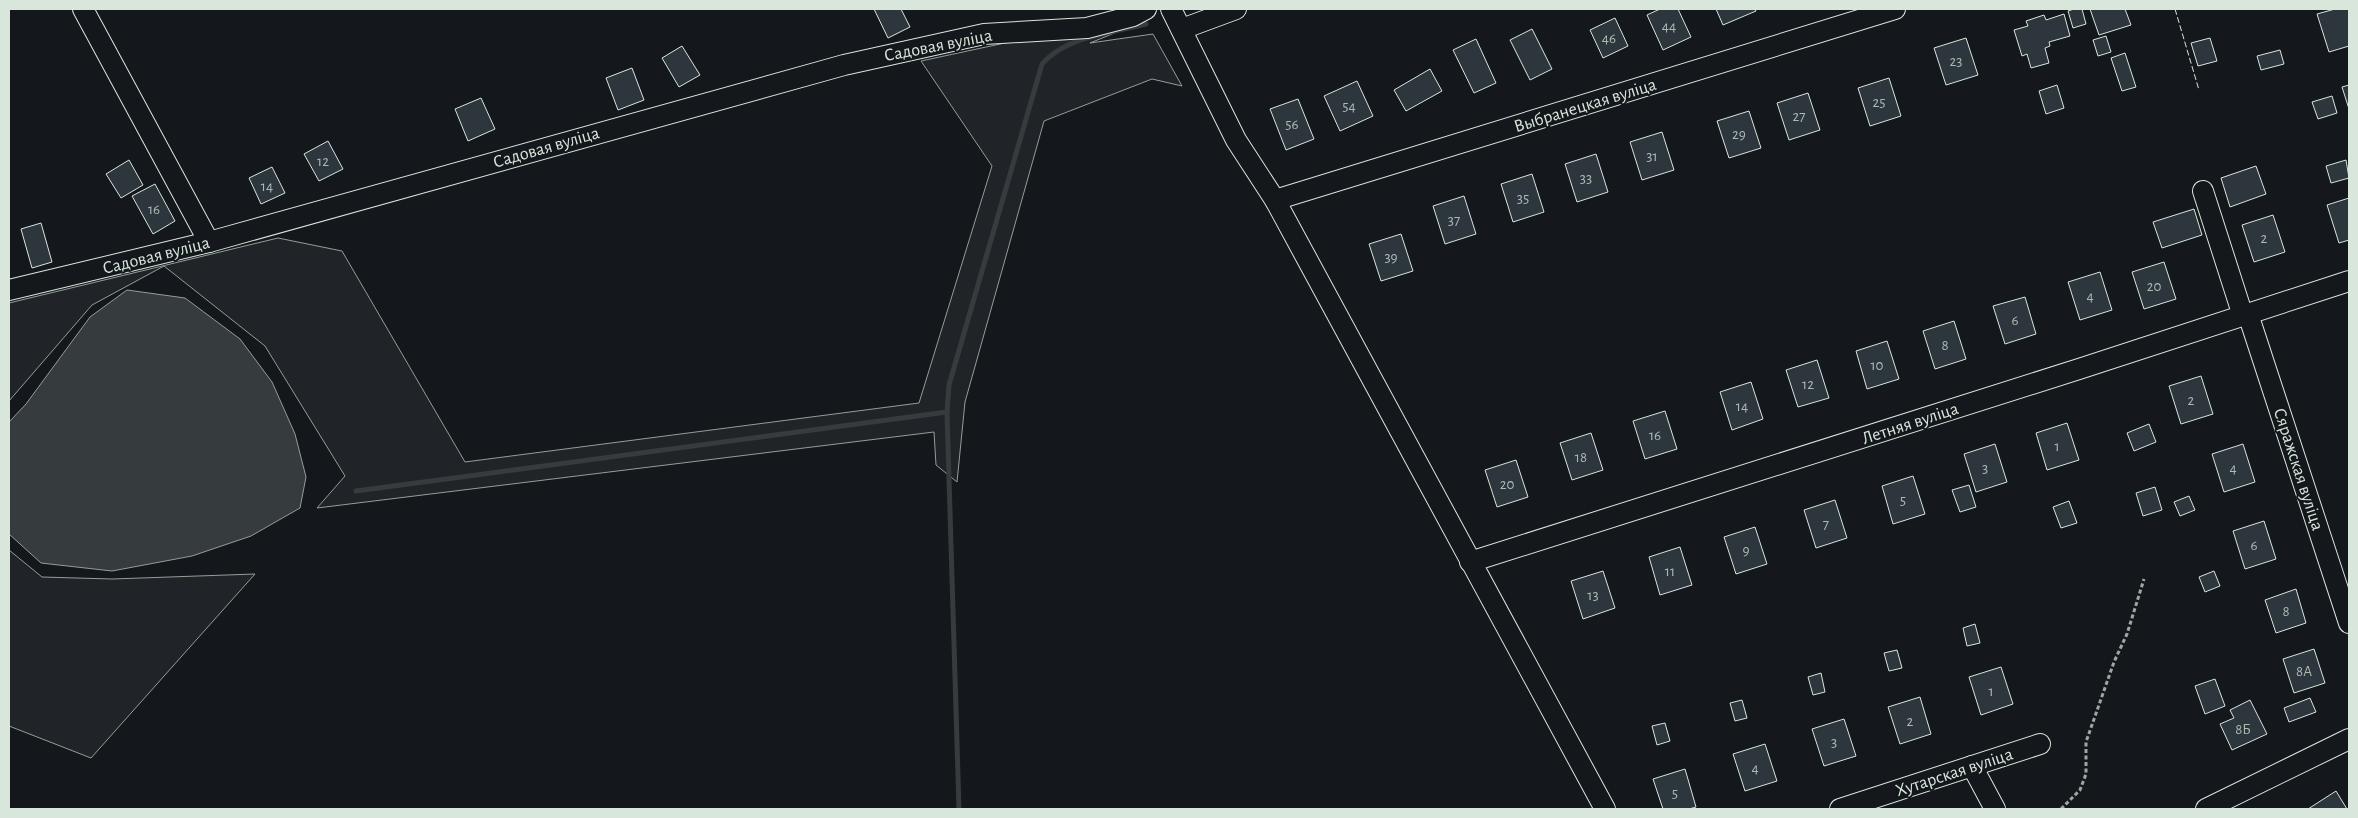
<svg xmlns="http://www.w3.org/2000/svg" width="2358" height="818" viewBox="0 0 2358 818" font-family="'Alegreya Sans',sans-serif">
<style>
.green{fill:#202428;stroke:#939e99}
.water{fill:#363b3e;stroke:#939e99}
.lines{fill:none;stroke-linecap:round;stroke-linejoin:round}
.stream{stroke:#363b3e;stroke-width:5}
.building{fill:#2c363c;stroke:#d8e6dc}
.minor-casing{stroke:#d8e6dc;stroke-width:22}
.path{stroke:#9da8a2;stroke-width:3;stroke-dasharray:4 2.5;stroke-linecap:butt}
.minor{stroke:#14181c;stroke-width:20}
.fence{stroke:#d8e6dc;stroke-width:1;stroke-dasharray:6 2.5;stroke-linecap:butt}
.labels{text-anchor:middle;stroke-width:4;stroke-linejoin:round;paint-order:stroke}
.number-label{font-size:15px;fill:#adbab4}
.street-label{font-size:18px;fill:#d8e6dc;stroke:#14181c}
</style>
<rect width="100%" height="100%" fill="#14181c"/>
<g class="green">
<polygon points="1144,21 1090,43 1153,34 1182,86 1152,79 1044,121 965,402 957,482 936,465 934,432 317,508 345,476 265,346 164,266 92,305 9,401 9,303 278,238 342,251 465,462 919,403 992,166 921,61 1014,41"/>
<polygon points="9,550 42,577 112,579 255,574 91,758 9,726"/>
</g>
<polygon class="water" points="127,290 185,298 240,339 272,382 295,434 306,477 300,508 251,536 192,556 112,571 41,563 9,534 9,422 26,404 90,317"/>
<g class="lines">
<g class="stream">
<polyline points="356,491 947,412"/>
<path d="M959,809L947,412L949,385L1042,64C1066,36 1112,33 1146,24"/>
</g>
</g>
<g class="building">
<polygon points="874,9 901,9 910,27 888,38"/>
<polygon points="1660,9 1678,9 1691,37 1663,50 1647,15"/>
<polygon points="1716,9 1755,9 1756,11 1723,25"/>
<polygon points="2074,9 2082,9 2086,24 2073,28 2068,11"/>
<polygon points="2090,9 2125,9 2131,25 2099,35"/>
<polygon points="2335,9 2349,9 2349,46 2329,52 2317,14"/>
<polygon points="2064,14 2070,36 2049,42 2050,46 2045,48 2049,63 2031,68 2027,54 2022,56 2014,30 2028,26 2026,21 2044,15 2046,20"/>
<polygon points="1615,18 1628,46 1603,58 1590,30"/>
<polygon points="1532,29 1552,69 1530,80 1510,40"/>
<polygon points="2106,36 2111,52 2098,56 2093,40"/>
<polygon points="1966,38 1978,75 1946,85 1934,48"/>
<polygon points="2210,38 2217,61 2198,66 2191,43"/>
<polygon points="1476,39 1496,83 1474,93 1453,50"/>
<polygon points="682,46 700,75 679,87 662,58"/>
<polygon points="2280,50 2284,64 2261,70 2257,56"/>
<polygon points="2125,53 2136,87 2122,91 2111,58"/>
<polygon points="632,68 644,100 618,110 606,78"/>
<polygon points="1430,69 1442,91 1406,111 1394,90"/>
<polygon points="1889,78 1901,116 1870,126 1858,88"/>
<polygon points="1357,81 1373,116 1340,131 1324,96"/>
<polygon points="2057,85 2064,108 2046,114 2039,91"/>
<polygon points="2349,85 2349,109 2342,87"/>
<polygon points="1808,93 1820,130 1789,140 1777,103"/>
<polygon points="2332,96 2337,113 2318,119 2312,102"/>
<polygon points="481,98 495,129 468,141 455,109"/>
<polygon points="1298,99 1314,139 1286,150 1270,109"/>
<polygon points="1749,111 1761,148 1729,158 1717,121"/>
<polygon points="1662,132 1674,170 1642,180 1630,142"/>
<polygon points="328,141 343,169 319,181 304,154"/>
<polygon points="1596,154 1608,192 1577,202 1565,164"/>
<polygon points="129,160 143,185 121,198 106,174"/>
<polygon points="2346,160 2349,178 2331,183 2326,166"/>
<polygon points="2256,166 2266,194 2230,207 2221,178"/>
<polygon points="272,167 285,193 261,204 249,178"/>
<polygon points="1532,174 1544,212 1513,222 1501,184"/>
<polygon points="155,184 175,221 153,234 132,196"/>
<polygon points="1464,196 1476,234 1445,244 1433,206"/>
<polygon points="2349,198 2349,240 2339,243 2327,205"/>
<polygon points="2194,209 2202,235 2162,248 2153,222"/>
<polygon points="2273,215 2285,252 2254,262 2242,225"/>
<polygon points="41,223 52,262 32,268 21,229"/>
<polygon points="1401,234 1413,271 1381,281 1369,244"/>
<polygon points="2164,262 2176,299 2144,309 2132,272"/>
<polygon points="2100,272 2112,310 2080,320 2068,282"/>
<polygon points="2025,297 2036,334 2005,344 1993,306"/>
<polygon points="1954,321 1966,359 1935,369 1923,331"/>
<polygon points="1887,341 1899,379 1867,389 1856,351"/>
<polygon points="1817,360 1829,398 1798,407 1786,370"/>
<polygon points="2201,376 2213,414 2181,424 2169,386"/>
<polygon points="1751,382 1763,419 1732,430 1720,392"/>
<polygon points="1665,411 1677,449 1645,459 1633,421"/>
<polygon points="2067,423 2079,460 2047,470 2036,433"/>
<polygon points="2149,424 2156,442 2134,451 2127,433"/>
<polygon points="1591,433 1603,470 1572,480 1560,443"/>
<polygon points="1995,444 2007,482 1976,492 1964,454"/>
<polygon points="2243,444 2255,482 2224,492 2212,454"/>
<polygon points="1516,460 1528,497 1497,507 1485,470"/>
<polygon points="1913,476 1925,514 1893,524 1882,486"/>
<polygon points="1969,485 1976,507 1960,512 1952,490"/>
<polygon points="2155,487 2162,510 2143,516 2136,493"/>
<polygon points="2189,496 2195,510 2180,516 2174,502"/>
<polygon points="1835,500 1847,538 1816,548 1804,510"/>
<polygon points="2069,501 2077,523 2061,528 2053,507"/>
<polygon points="2264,521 2276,559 2245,569 2233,531"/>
<polygon points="1755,527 1767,564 1736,574 1724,537"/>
<polygon points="1680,547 1692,585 1660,595 1649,557"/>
<polygon points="1603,571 1615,608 1583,619 1571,581"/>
<polygon points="2214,571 2220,586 2205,592 2199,577"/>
<polygon points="2296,589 2306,623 2276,633 2265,600"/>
<polygon points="1975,624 1980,643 1967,646 1963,628"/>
<polygon points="2314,649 2325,683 2294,693 2283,659"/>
<polygon points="1897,650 1902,668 1889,671 1884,653"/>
<polygon points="2001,667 2013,704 1981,715 1969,677"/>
<polygon points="1821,673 1825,692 1813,695 1808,677"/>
<polygon points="2215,679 2225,706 2205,714 2195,686"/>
<polygon points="1920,697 1931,734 1900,744 1888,707"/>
<polygon points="2310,698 2316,712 2289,722 2284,708"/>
<polygon points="1742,700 1747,718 1735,721 1730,703"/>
<polygon points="2250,700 2267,734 2232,750 2220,724 2234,718 2230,710"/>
<polygon points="1844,719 1856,756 1824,766 1812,729"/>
<polygon points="1665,723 1670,741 1657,745 1652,726"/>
<polygon points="1765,744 1777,781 1745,791 1733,754"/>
<polygon points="1685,769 1696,807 1689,809 1663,809 1653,779"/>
<polygon points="2336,791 2347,809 2308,809"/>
</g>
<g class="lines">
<defs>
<g id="minor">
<polyline points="83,9 209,242"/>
<polyline points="1171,9 1236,140 1275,200 1605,809"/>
<polyline points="1182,29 1236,9"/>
<polyline points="2203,191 2243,316"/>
<polyline points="1275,200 1895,9"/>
<polyline points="9,290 209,242 844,65 984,34 1087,28 1133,16 1146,9"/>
<polyline points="2248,314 2349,623"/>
<polyline points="1470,562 2079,369 2349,281"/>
<polyline points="1972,766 1995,809"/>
<polyline points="1840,809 2040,744"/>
<polyline points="2206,809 2349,739"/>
</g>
</defs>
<use href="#minor" class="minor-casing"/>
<polyline class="path" points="2061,809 2080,790 2086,774 2086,742 2114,662 2127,634 2144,579"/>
<use href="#minor" class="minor"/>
<polyline class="fence" points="2175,9 2199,90"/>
</g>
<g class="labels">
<g class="number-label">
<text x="1669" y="31">44</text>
<text x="1609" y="43">46</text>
<text x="1956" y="66">23</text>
<text x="1879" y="107">25</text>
<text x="1349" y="111">54</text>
<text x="1799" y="121">27</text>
<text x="1292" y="129">56</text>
<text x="1739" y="139">29</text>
<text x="1652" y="161">31</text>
<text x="323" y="166">12</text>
<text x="1586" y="183">33</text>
<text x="267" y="191">14</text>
<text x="1523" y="203">35</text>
<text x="154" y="214">16</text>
<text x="1454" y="225">37</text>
<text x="2264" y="243">2</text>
<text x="1391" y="262">39</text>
<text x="2154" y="291">20</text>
<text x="2090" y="301">4</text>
<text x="2015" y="325">6</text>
<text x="1945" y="350">8</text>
<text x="1877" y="370">10</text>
<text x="1808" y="389">12</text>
<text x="2191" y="405">2</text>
<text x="1742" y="411">14</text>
<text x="1655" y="440">16</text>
<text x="2057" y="451">1</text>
<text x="1581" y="462">18</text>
<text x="1985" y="473">3</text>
<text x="2233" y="473">4</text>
<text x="1507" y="489">20</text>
<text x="1903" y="505">5</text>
<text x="1826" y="529">7</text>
<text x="2254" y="550">6</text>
<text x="1746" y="555">9</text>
<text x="1670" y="576">11</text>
<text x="1593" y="600">13</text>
<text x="2286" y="616">8</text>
<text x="2304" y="676">8А</text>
<text x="1991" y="696">1</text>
<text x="1910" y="726">2</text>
<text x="2243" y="734">8Б</text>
<text x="1834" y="747">3</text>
<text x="1755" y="773">4</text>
<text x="1675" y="798">5</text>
</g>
<g class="street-label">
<text transform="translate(938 45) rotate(-11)" y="6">Садовая вуліца</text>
<text transform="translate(1585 105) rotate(-17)" y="6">Выбранецкая вуліца</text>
<text transform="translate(546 147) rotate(-16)" y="6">Садовая вуліца</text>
<text transform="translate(156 255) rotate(-14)" y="6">Садовая вуліца</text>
<text transform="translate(1910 423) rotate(-18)" y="6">Летняя вуліца</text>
<text transform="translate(2299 469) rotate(72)" y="6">Сяражская вуліца</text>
<text transform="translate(1954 772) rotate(-18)" y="6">Хутарская вуліца</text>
</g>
</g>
<rect width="2358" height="818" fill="none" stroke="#d8e6dc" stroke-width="20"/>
</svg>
